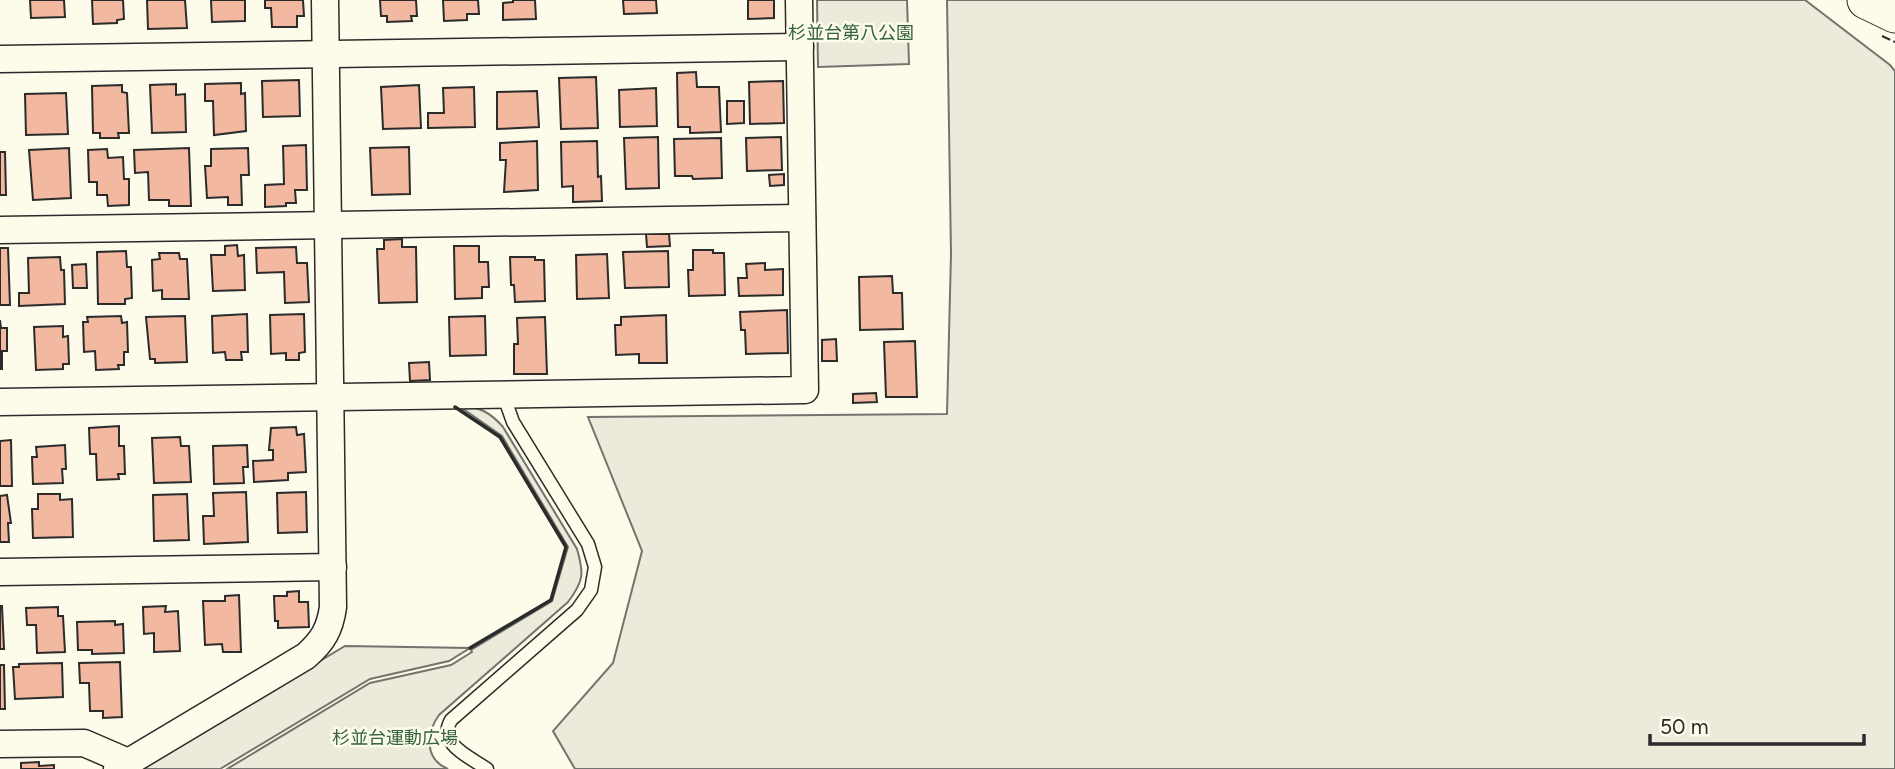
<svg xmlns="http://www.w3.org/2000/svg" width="1895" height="769" viewBox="0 0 1895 769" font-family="Figtree,'Noto Sans JP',sans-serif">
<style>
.green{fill:#ecebdb;stroke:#74746e;stroke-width:2}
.building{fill:#f2b8a0;stroke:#2b2b2b;stroke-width:2}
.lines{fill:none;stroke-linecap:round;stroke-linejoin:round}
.service-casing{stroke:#2b2b2b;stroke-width:15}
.minor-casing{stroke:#2b2b2b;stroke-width:29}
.secondary-casing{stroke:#2b2b2b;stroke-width:39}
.service{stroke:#fdfbea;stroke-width:12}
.minor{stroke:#fdfbea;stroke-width:26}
.secondary{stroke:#fdfbea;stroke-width:37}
.fence{stroke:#2b2b2b;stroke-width:2;stroke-dasharray:9 3.5;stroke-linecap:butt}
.wall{stroke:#2b2b2b;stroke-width:3.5}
.labels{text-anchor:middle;stroke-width:5;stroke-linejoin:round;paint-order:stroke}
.park-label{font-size:18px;fill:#34623c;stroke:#fdfbea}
</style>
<rect width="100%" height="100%" fill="#fdfbea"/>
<g class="green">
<polygon points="817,0 907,0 909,64 818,67"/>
<polygon points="947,0 1805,0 1890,65 1895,71 1895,769 575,769 553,731 613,663 642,551 588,417 947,414 951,254"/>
<path d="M459,406C479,406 491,413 503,427L577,549C584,573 584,581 568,602L439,715C426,733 424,759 448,769H227L370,683L451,665L472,652L471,650L552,601L568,547L502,436Z"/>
<polygon points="345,646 470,648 449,661 370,679 220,769 140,769"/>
</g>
<g class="building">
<polygon points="30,0 64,0 65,17 31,18"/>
<polygon points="92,0 123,0 124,19 117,20 117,23 93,24"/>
<polygon points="147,0 185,0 187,28 148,29"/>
<polygon points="211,0 245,0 245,21 212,22"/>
<polygon points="265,0 303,0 304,16 297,16 297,27 272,27 271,8 265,8"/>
<polygon points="380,0 416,0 417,16 411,16 412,21 387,22 387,16 381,16"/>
<polygon points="443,0 478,0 479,14 467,14 467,20 444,21"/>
<polygon points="513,0 535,0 536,19 503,20 503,3 513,2"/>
<polygon points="623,0 656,0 657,13 624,14"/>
<polygon points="748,0 774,0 774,18 748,19"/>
<polygon points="696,72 697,87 719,87 721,132 690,133 690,127 678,127 677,73"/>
<polygon points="596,77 598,128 561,129 559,78"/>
<polygon points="299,80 300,116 263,117 262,81"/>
<polygon points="783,81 784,123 750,124 749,82"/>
<polygon points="241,83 241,94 245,93 246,131 214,135 213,101 205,101 205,84"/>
<polygon points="176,84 176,95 185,94 186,132 152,133 150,85"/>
<polygon points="122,85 122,92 127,93 129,133 118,133 119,138 100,138 100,133 93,133 92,86"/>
<polygon points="419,85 421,128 383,129 381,87"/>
<polygon points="474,87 475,127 428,128 428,113 444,113 443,88"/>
<polygon points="656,88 657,126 620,127 619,90"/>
<polygon points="537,91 539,127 497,129 497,92"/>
<polygon points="66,93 68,134 26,135 25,94"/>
<polygon points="727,101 744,101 744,123 727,124"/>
<polygon points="658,137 659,188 626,189 624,138"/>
<polygon points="781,137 782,170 747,171 746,138"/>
<polygon points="721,138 722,178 693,179 692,176 675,176 674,139"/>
<polygon points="537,141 538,190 504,192 506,160 500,160 500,143"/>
<polygon points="597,141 598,177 601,176 602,201 573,202 573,186 562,187 561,142"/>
<polygon points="306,145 307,190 295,190 296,203 286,203 286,206 265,207 265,185 284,184 283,146"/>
<polygon points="409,147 410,194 372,195 370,148"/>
<polygon points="69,148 71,198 33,200 29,150"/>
<polygon points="189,148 191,206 169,206 169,200 149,200 148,172 135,173 134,150"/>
<polygon points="248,148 249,175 241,175 242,205 228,205 228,197 207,198 205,166 211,166 211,149"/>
<polygon points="107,149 108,158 123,157 124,179 129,179 129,205 108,206 107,195 97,195 97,182 89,182 88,150"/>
<polygon points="0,152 5,152 6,195 0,195"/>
<polygon points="784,174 784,185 770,186 769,175"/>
<polygon points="646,234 669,234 670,246 647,247"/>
<polygon points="402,239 402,247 416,247 417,302 379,303 377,249 384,249 384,240"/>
<polygon points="237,245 238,256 244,255 245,290 213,291 211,255 225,255 225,246"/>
<polygon points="454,246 479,246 479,262 488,262 489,287 482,287 482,298 455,299"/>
<polygon points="296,247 297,263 307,263 309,302 285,303 284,272 257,273 256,248"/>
<polygon points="0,248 8,248 10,305 0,305"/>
<polygon points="693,250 713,250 713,253 724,253 725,295 689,296 688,270 693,270"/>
<polygon points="126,251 127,267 131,267 132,298 125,299 125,304 98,304 97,252"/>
<polygon points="668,251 669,287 625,288 623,252"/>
<polygon points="159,253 179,253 180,259 187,259 189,299 162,299 162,290 153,291 152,260 160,259"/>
<polygon points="607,254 609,298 577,299 576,255"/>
<polygon points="60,257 61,270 64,270 65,304 19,306 19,293 29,293 28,258"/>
<polygon points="510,257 535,257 535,260 544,260 545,301 515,302 514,285 511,285"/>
<polygon points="765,263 765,270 783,269 783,295 739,296 738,278 747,278 746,264"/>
<polygon points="86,264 87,288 73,288 72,265"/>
<polygon points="892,276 893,293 902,293 903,329 860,330 859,277"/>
<polygon points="787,310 788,353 746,354 745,330 741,330 740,312"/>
<polygon points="247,314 248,352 241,352 242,360 226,360 225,352 213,353 212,316"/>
<polygon points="304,314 305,352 299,353 299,360 286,360 286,353 271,354 270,315"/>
<polygon points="666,315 667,363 639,363 639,354 616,355 615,325 621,325 621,317"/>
<polygon points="121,316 122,323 127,322 128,352 124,352 124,365 118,365 119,369 96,370 95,351 84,352 83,322 88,322 87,317"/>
<polygon points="185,316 187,362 155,363 155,359 150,359 146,317"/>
<polygon points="485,316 486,355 450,356 449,317"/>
<polygon points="545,317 547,374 514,374 514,344 518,344 517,318"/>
<polygon points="0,320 1,328 7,328 7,351 2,351 2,369 0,369"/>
<polygon points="63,326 63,337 68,336 69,364 63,364 63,369 36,370 34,327"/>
<polygon points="836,339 837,361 822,361 822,340"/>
<polygon points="915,341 917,397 886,397 884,342"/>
<polygon points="429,362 430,380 410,381 409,363"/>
<polygon points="876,393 877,402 853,403 853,394"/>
<polygon points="119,426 119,446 124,446 125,474 118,474 119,479 97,480 96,454 90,454 89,428"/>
<polygon points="296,427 297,435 304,434 306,472 288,473 288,480 254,482 253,461 273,460 273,450 269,450 271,428"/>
<polygon points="180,437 181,446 189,446 191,482 154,483 152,438"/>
<polygon points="11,440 12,486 0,486 0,441"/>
<polygon points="65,445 66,469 62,469 63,483 33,484 32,457 37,457 36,447"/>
<polygon points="247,445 248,467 243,467 244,483 214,484 213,446"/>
<polygon points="246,492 248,542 204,544 203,516 214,516 213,493"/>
<polygon points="306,492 307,532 278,533 277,493"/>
<polygon points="38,494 60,494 60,500 72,499 73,537 33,538 32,509 38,509"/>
<polygon points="187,494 189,540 154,541 153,495"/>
<polygon points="7,495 11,523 8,523 9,542 0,542 0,496"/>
<polygon points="299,591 299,602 308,602 309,627 278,628 278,621 275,621 274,596 287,596 287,592"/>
<polygon points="239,595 241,652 223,652 222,644 205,645 203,601 225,601 225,596"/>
<polygon points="0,606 2,606 4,649 0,649"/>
<polygon points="166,606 165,612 178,611 180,651 154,652 154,633 144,634 143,607"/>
<polygon points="58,607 58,616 63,616 65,652 37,653 36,625 27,625 26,608"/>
<polygon points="115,621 115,625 123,624 124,653 92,654 92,650 78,650 77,622"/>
<polygon points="120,662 122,717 103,718 103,711 90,711 89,683 80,683 79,663"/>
<polygon points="62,663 63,697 15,699 13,667 19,667 19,664"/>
<polygon points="0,665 4,665 5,709 0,709"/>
<polygon points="39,762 39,766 54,765 54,769 21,769 21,763"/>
</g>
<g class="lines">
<defs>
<path id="service" d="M487,769C470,757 437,744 451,720L577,610L591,590L595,567L588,544L513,422L503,394"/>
<g id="minor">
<polyline points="0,59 800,47"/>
<polyline points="0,230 802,218"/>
<polyline points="0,402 805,390 799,0"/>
<polyline points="0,572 333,567"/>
<polyline points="0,744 84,743 128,762"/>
<path d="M117,769L306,656C323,641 330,629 333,607L325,0"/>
</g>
<polyline id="secondary" points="1866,0 1895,14"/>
</defs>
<use href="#service" class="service-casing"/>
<use href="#minor" class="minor-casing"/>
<use href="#secondary" class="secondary-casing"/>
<use href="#service" class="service"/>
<use href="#minor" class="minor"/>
<use href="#secondary" class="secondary"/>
<polyline class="fence" points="1882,36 1895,42"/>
<polyline class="wall" points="455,407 500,437 566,547 551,600 470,648"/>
</g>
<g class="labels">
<g class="park-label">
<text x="851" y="39">杉並台第八公園</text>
<text x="395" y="744">杉並台運動広場</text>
</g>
</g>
<path d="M1650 734v10h214v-10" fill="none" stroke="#2b2b2b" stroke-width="3.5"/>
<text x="1660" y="734" font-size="21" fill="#2b2b2b" stroke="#fdfbea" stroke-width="5" paint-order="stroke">50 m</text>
</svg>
